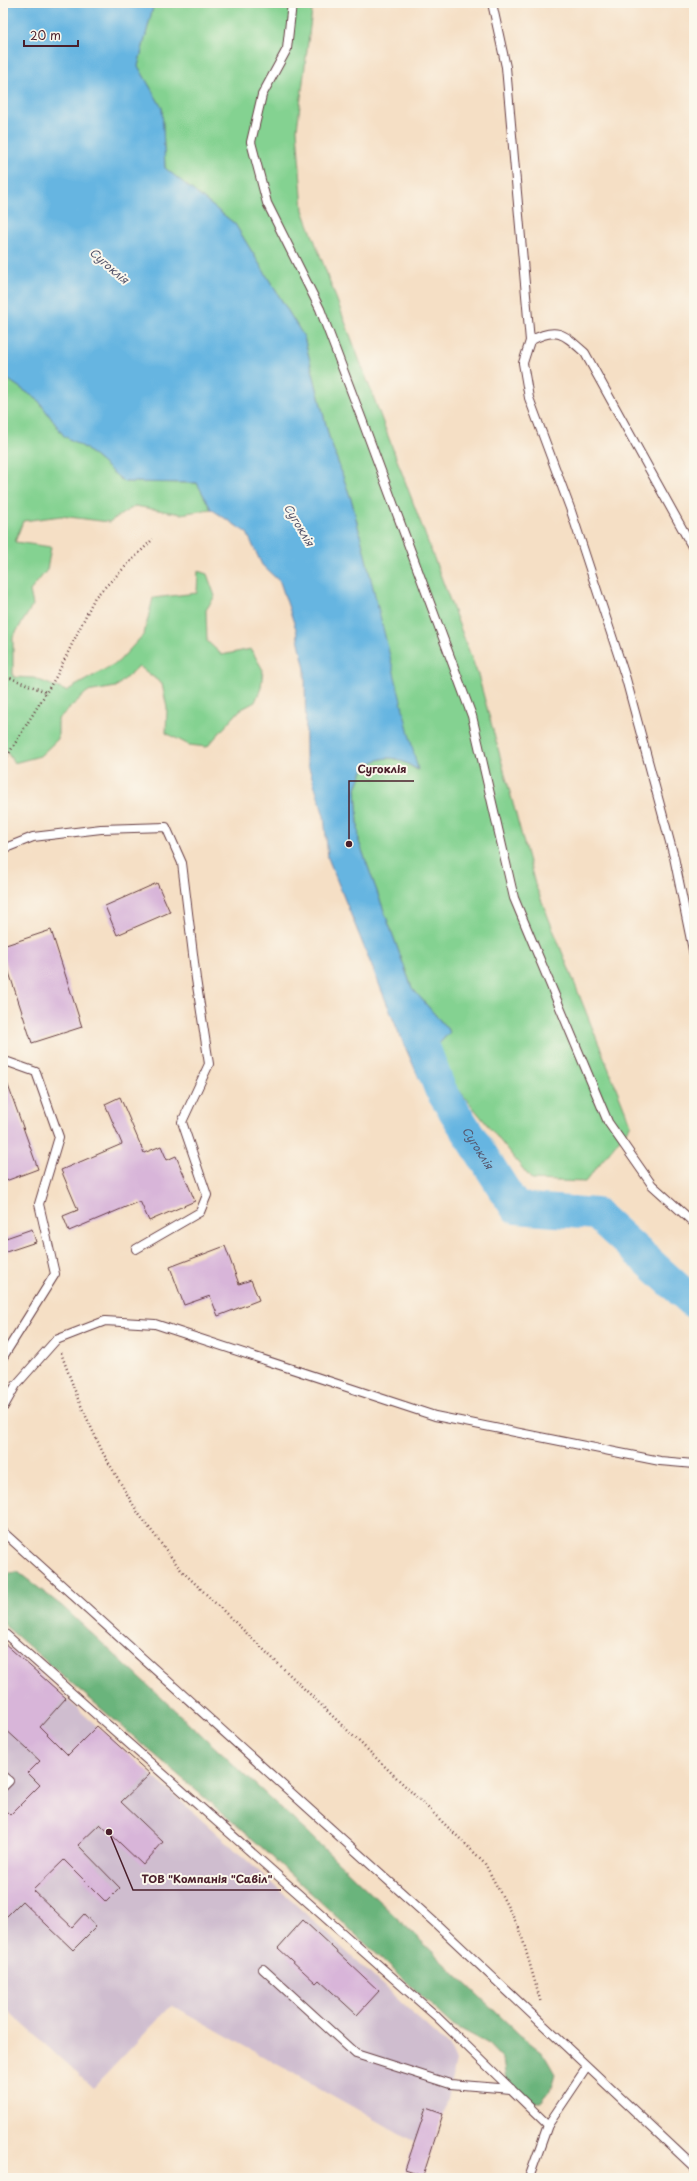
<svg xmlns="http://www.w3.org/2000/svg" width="697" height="2181" viewBox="0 0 697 2181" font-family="'Playpen Sans',sans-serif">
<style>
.industrial{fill:#cfbdcf}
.green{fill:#84d291;stroke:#67785e}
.forest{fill:#6bb47b;stroke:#5a6a53}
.water{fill:#66b5e1;stroke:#586a86}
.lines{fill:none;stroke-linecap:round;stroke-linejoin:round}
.river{stroke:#66b5e1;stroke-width:32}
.building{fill:#d8b5d9}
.lane-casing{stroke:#643c42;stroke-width:10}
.path{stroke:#643c42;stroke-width:2.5;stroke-dasharray:1 3;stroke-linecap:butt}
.lane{stroke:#fff;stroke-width:8}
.labels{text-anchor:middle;stroke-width:4;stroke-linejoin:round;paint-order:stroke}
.water-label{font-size:11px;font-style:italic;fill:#54546b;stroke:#fbf7ec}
.leader{fill:none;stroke:#4a1f2b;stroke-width:1.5}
.callout-dot{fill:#4a1f2b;stroke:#fbf7ec;stroke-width:1.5}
.callout-label{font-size:11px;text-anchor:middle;font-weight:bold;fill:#4a1f2b;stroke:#fbf7ec;stroke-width:4;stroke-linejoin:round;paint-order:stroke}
</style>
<rect width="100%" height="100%" fill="#fbf7ec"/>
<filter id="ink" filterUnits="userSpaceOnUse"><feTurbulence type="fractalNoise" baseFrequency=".025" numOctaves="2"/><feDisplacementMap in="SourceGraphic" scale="8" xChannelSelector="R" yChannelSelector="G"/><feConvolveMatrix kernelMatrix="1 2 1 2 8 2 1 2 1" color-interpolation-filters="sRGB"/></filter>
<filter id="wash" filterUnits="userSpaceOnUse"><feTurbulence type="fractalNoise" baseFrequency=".012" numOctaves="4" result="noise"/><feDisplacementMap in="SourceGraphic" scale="16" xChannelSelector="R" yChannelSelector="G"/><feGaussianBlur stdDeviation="0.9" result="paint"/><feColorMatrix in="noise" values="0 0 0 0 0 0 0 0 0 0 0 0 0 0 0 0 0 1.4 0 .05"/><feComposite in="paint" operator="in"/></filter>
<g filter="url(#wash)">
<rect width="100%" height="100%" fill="#f5dfc5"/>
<polygon class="industrial" points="3,1642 281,1891 449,2047 456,2061 443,2114 432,2146 415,2142 172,2005 93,2088 3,2006"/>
<g class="green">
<path d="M154,3H313L297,129L303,210L478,675L535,884L631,1125L585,1182L532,1180L450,1079L433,1050L450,1032L412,988L359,842L356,788L365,766C389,753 396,757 417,770L352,502L329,437L304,337L235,224L165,168L162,108L138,66Z"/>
<polygon points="3,376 38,400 64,436 85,448 124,482 197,483 211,509 181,514 135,506 109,522 61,516 23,521 15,542 51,547 47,570 30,591 33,605 13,637 13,677 34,678 66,691 118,662 144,634 153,598 197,593 198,571 207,574 215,596 206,610 207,641 222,655 251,649 263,670 261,688 255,702 240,710 207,747 189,745 166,733 167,708 162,684 139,666 116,687 87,692 58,719 58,739 40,756 14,763 3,746"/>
</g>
<polygon class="forest" points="18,1572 62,1606 297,1823 520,2035 543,2053 555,2074 550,2091 541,2102 526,2102 506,2080 503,2060 487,2043 453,2025 256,1842 3,1624 3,1574"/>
<path class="water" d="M3,3H154L138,66L162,108L165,168L235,224L304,337L329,437L352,502L418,770C396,757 389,753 365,766L356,788L359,842L412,988L450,1032L433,1050L450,1079L440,1089L420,1080L398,1031L328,858L324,816L306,758L305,669L296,629L280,582L262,565L247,533L211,509L197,483L124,482L85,448L64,436L38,400L3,376Z"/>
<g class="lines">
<path class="river" id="s1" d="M424,1047L440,1089L516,1208L596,1214L694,1303"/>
</g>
<g id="blocks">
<g class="building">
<polygon points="157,883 170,912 117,935 105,906"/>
<polygon points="51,930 82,1027 32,1043 3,954 3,946"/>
<polygon points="3,1077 5,1077 38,1169 3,1182"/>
<polygon points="120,1097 144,1153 161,1146 167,1160 176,1156 195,1201 149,1221 140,1201 69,1231 63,1216 78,1210 61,1170 122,1144 105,1104"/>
<polygon points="32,1229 36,1242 3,1253 3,1239"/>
<polygon points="225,1246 239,1284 251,1280 259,1300 218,1316 210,1296 184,1305 170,1267"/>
<polygon points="3,1642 66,1698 40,1727 68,1755 97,1726 150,1774 121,1802 163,1842 143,1865 100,1824 78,1845 120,1888 106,1902 64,1860 33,1890 72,1927 84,1914 96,1927 73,1950 22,1901 3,1920 3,1808 10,1815 40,1785 28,1773 40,1761 3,1727"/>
<polygon points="303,1920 379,1991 357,2015 319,1980 316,1983 278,1948"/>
<polygon points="426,2108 443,2114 423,2176 405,2170"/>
</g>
</g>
</g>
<g filter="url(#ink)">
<use href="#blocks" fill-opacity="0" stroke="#643c42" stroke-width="1"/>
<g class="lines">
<defs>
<g id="lane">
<polyline points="292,3 287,49 262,95 251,142 267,203 320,309 361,417 472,716 514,898 608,1122 652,1185 694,1223"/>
<polyline points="492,3 506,67 530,341"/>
<path d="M694,550L585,353C564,334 557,326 530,341L523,363L529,398L570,508L626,679L674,857L694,955"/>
<polyline points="3,849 33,837 101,829 166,827 182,863 196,979 209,1064 182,1122 207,1195 200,1212 136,1249"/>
<polyline points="3,1063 8,1062 36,1072 59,1137 39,1204 55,1274 3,1357"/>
<polyline points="3,1408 16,1385 56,1340 105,1321 155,1324 435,1416 660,1461 694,1464"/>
<polyline points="3,1532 433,1921 694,2167"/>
<polyline points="3,1632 436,2016 548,2125"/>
<polyline points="3,1776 9,1781 3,1787"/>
<polyline points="263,1969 356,2054 450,2084 511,2089"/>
<polyline points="529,2178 548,2125 587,2067"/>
</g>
</defs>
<use href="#lane" class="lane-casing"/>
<g class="path">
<polyline points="3,675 46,692"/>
<polyline points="3,763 57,675 95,597 153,539"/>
<polyline points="61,1353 78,1399 103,1453 138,1513 181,1570 484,1862 520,1930 541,2003"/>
</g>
<use href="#lane" class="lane"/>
</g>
</g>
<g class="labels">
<g class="water-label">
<text transform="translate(109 266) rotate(41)" y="4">Сугоклія</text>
<text transform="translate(299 525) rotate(59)" y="4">Сугоклія</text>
<text dy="4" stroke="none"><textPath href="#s1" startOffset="115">Сугоклія</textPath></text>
</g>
</g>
<path class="leader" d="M349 844L349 781H414M109 1832L133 1890H281"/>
<g class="callout-dot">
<circle cx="349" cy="844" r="4"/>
<circle cx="109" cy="1832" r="4"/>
</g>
<g class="callout-label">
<text x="382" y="773">Сугоклія</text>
<text x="207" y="1883">ТОВ "Компанія "Савіл"</text>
</g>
<rect width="697" height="2181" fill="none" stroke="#fbf7ec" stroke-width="16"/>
<path d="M24 40v6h54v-6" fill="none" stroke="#4a1f2b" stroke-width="2"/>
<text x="30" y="40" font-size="12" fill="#4a1f2b" stroke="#fbf7ec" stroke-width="3" paint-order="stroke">20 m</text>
</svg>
